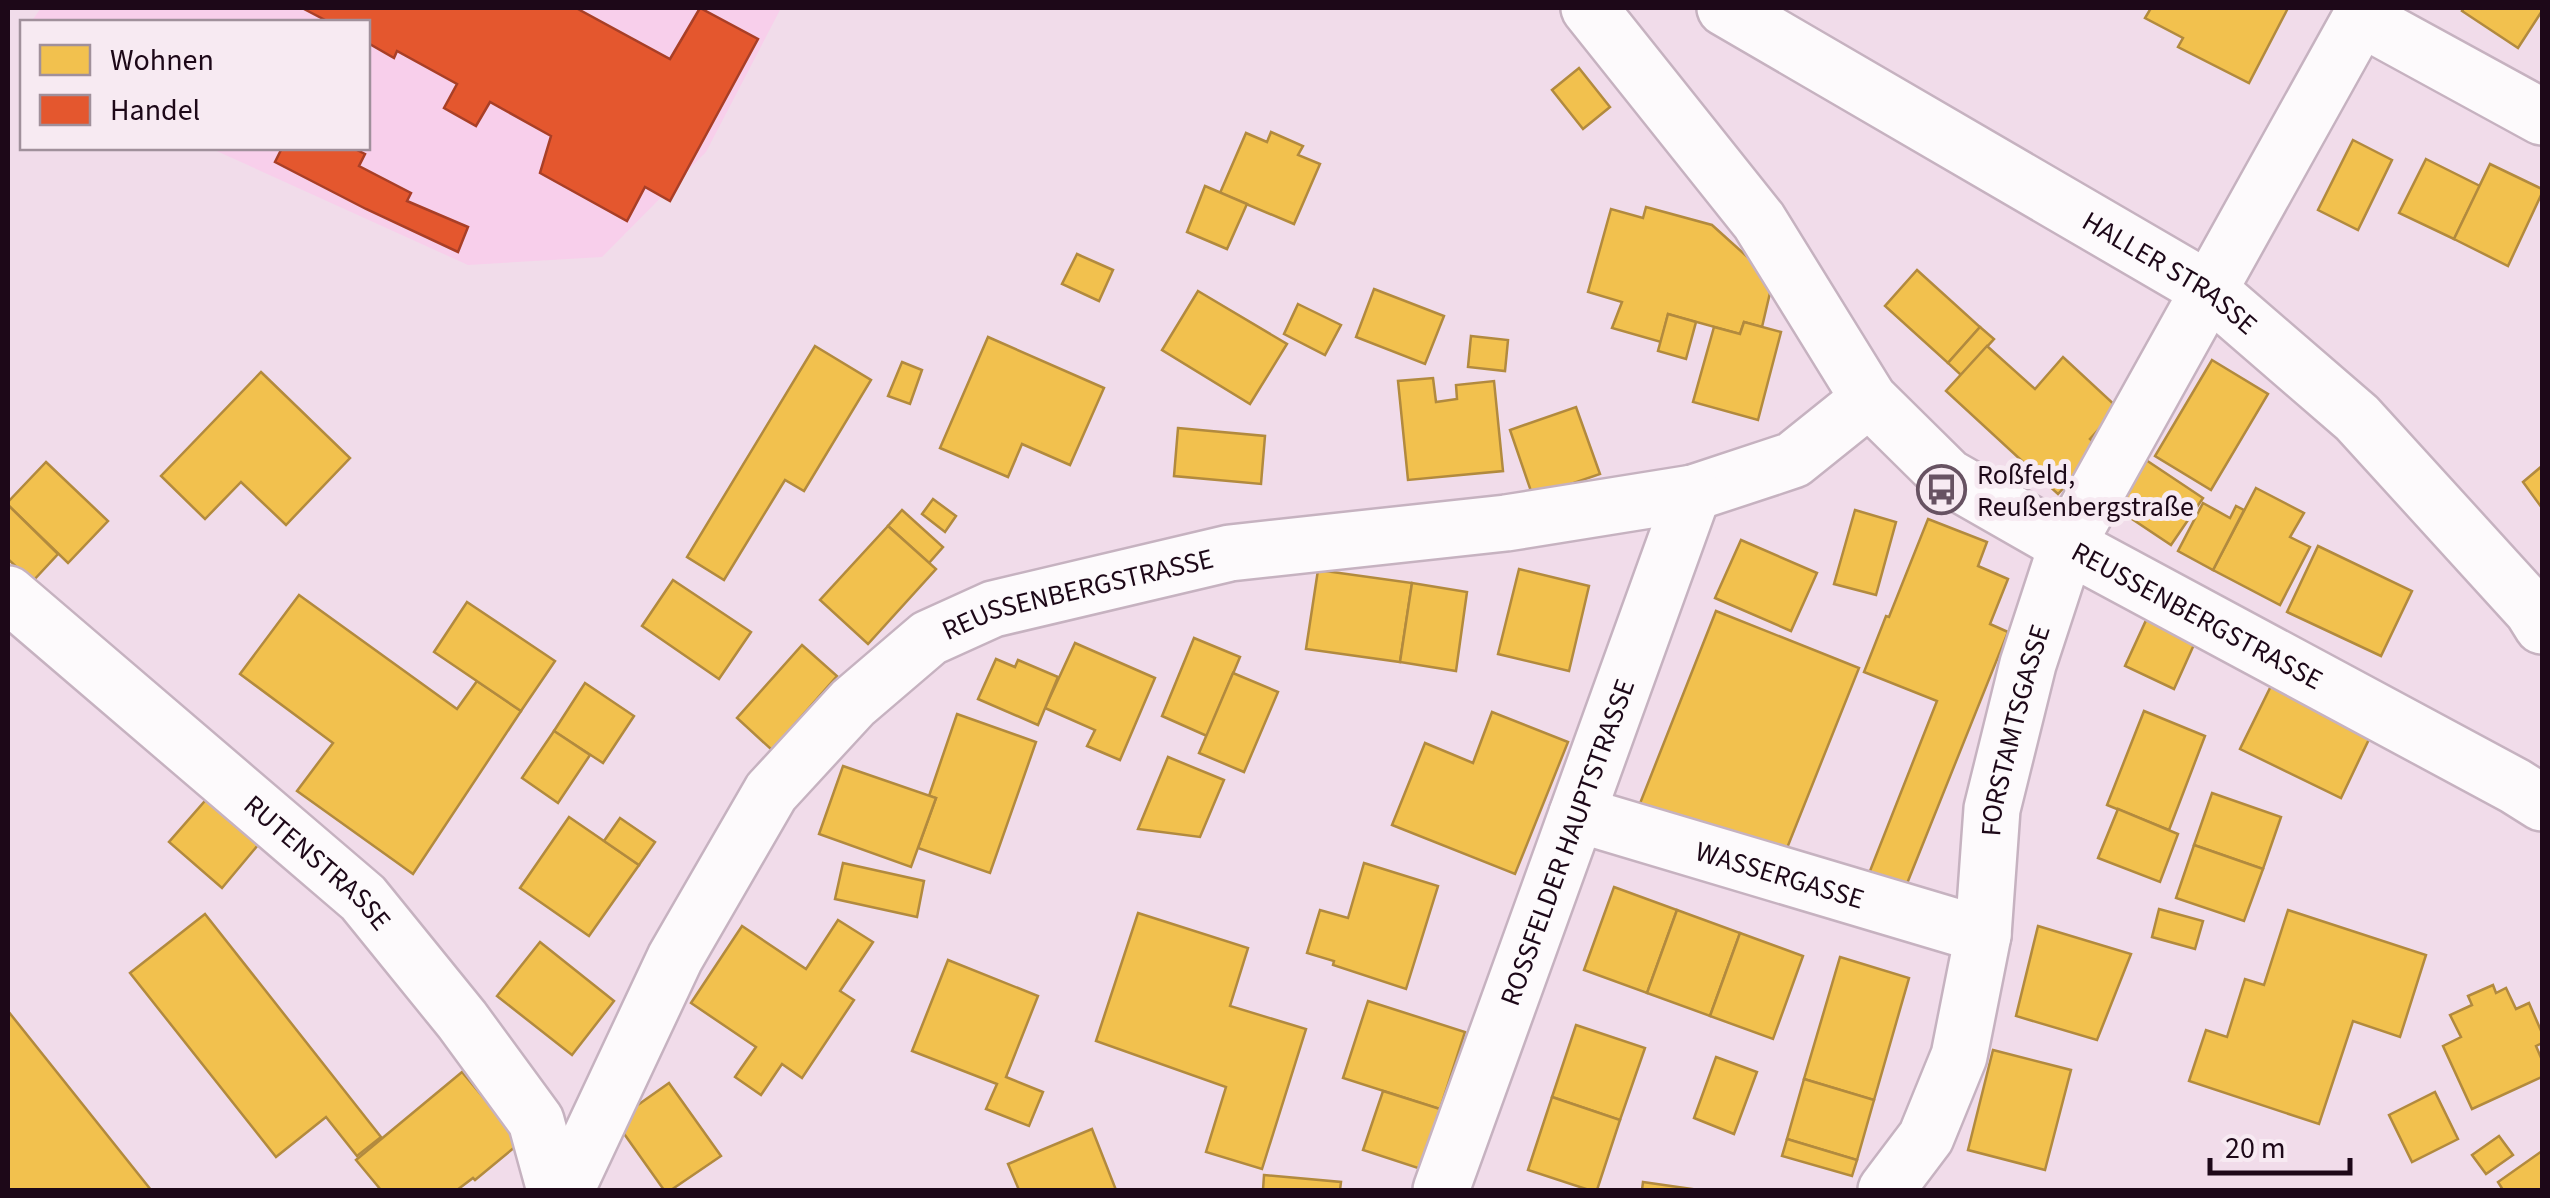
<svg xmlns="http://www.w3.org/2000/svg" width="2550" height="1198" viewBox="0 0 2550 1198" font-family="'Source Sans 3',sans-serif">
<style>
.built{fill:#f8cfeb}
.homes{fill:#f2c14e;stroke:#b28a3e;stroke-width:2.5}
.shops{fill:#e4572e;stroke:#a83f27;stroke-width:2.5}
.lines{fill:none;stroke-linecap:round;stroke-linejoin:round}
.street-casing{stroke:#c6b2c0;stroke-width:60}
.secondary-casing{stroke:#c6b2c0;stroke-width:60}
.street{stroke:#fdfafc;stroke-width:55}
.secondary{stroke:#fdfafc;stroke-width:55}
.labels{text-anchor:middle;stroke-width:10;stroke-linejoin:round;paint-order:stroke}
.street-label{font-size:28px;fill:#1d0818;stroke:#f7eaf2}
.poi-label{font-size:28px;fill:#1d0818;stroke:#f7eaf2;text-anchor:start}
</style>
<rect width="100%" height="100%" fill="#f1dcea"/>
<polygon class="built" points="41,8 781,8 706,152 602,257 468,265 210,148 368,148 368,22 31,22"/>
<g class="homes">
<polygon points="2151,8 2288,8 2249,83 2178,47 2183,38 2145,18"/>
<polygon points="2464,8 2542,8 2542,11 2518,48 2462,11"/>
<polygon points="1579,68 1610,107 1583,129 1552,90"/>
<polygon points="1271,132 1303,146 1298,155 1320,164 1294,224 1220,193 1246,133 1267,142"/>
<polygon points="2353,140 2392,160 2358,230 2318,210"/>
<polygon points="2426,159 2480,186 2454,239 2399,213"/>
<polygon points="2490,164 2542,189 2542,193 2508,266 2454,239"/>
<polygon points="1205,186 1247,204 1227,249 1187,232"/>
<polygon points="1646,207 1712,225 1773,280 1762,327 1744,322 1740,334 1668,314 1661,342 1612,328 1622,302 1588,292 1611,209 1643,218"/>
<polygon points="1077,254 1113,270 1099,301 1062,284"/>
<polygon points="1917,270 1980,327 1948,363 1885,306"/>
<polygon points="1374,289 1444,316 1425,364 1356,337"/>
<polygon points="1198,291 1287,344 1250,404 1162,350"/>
<polygon points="1298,304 1341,325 1325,355 1284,334"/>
<polygon points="1668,314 1696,322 1686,359 1658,351"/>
<polygon points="1744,322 1781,332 1758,420 1693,402 1714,327 1740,334"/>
<polygon points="1980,327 1994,339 1961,375 1948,363"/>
<polygon points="1471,336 1508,340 1505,371 1468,367"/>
<polygon points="988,337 1104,388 1070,465 1022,444 1008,477 940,448"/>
<polygon points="815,346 871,380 804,491 785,480 724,580 687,557"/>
<polygon points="1987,346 2035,389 2063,357 2118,408 2090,439 2100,448 2058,494 1946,391"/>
<polygon points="2212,360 2268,394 2211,490 2155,456"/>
<polygon points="902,362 922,370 910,404 888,396"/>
<polygon points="261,372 350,458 286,525 241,482 205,519 161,476"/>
<polygon points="1433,378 1436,402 1457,399 1456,385 1494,381 1503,471 1408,480 1398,381"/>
<polygon points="1576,407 1600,474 1533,497 1510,430"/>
<polygon points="1178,428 1265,436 1261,484 1174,476"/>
<polygon points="2137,454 2203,498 2171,545 2105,501"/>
<polygon points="46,462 108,521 68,563 8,505 8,502"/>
<polygon points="2542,466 2542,508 2523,482"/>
<polygon points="2256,488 2304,513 2290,537 2310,547 2280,605 2213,570"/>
<polygon points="933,499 956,516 945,532 922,514"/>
<polygon points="2203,503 2230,518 2236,506 2244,510 2213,570 2178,551"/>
<polygon points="8,505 58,554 32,582 8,559"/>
<polygon points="902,510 943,547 929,563 888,526"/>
<polygon points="1855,510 1896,522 1876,595 1834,584"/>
<polygon points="1928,519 1987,542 1978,566 2008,579 1990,624 2008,632 1904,891 1868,876 1937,701 1864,672 1886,616 1889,617"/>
<polygon points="888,526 936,569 868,644 820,600"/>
<polygon points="1741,540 1817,573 1791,631 1715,598"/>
<polygon points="2318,546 2412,591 2381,656 2287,612"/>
<polygon points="1519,569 1589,586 1569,671 1498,654"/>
<polygon points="1318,570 1412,583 1400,662 1306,649"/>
<polygon points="673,580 751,632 719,679 642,626"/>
<polygon points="1412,583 1467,592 1456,671 1400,662"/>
<polygon points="299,595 457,709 477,681 521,711 413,874 297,791 333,743 240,674"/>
<polygon points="467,602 555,661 521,711 434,652"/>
<polygon points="1716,611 1859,668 1779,868 1637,811"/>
<polygon points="2148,616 2197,638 2174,689 2125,666"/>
<polygon points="1194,638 1240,657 1207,736 1162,716"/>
<polygon points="1075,643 1155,678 1120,760 1087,746 1095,730 1045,708"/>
<polygon points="802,645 837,676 772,750 737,718"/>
<polygon points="996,659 1015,667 1018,660 1058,677 1038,725 978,699"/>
<polygon points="1233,673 1278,692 1244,772 1199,753"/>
<polygon points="585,683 634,716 603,763 554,731"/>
<polygon points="2271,686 2371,735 2341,798 2240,749"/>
<polygon points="2144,711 2205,736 2169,830 2107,805"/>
<polygon points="1492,712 1568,742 1515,874 1392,825 1425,743 1473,763"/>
<polygon points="957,714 1036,742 990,873 918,848 936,798 929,796"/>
<polygon points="554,731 590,755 558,803 522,778"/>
<polygon points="1168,757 1224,780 1200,837 1138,829"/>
<polygon points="843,766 936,798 911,867 819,834"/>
<polygon points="2212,793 2281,817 2263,869 2194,845"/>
<polygon points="211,794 263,839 222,888 169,842"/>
<polygon points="2118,809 2178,834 2160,882 2098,858"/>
<polygon points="569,817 639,865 589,936 520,888"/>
<polygon points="620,818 655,842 639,865 604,841"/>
<polygon points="2194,845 2263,869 2244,921 2176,898"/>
<polygon points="843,863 924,881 917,917 835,899"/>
<polygon points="1364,863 1438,886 1406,989 1333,965 1334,961 1307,953 1320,910 1348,918"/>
<polygon points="1614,887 1677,910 1647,993 1584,970"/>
<polygon points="2159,909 2203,921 2195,949 2152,937"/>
<polygon points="1677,910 1740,933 1710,1016 1647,993"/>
<polygon points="2288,910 2426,955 2400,1037 2353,1021 2319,1124 2189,1081 2206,1030 2227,1037 2245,979 2264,985"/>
<polygon points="1138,913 1248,948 1230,1006 1306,1029 1262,1169 1206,1152 1226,1087 1096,1041"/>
<polygon points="205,914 381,1137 357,1156 326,1117 276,1157 130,973"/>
<polygon points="838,920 873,942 840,991 854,1000 802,1078 782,1064 761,1095 735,1077 756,1047 691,1003 742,926 806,969"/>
<polygon points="2038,926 2131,954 2097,1040 2016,1016"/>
<polygon points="1740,933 1803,956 1773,1039 1710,1016"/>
<polygon points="540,942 614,1001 572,1055 497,996"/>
<polygon points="1840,957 1909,978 1874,1100 1804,1079"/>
<polygon points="948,960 1038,996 1006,1077 1043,1092 1029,1126 986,1109 997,1084 912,1051"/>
<polygon points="2493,985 2496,993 2506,988 2516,1009 2529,1003 2542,1033 2542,1043 2536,1046 2542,1060 2542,1077 2472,1109 2443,1046 2461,1037 2450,1015 2472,1005 2468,996"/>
<polygon points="1368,1001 1465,1032 1440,1109 1343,1078"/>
<polygon points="8,1011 151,1190 8,1190"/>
<polygon points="1576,1025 1645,1048 1620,1120 1552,1097"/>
<polygon points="1993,1050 2071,1070 2045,1170 1968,1150"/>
<polygon points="1716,1057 1757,1072 1734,1134 1694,1118"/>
<polygon points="462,1072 521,1142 475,1180 473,1178 457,1190 381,1190 356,1160"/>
<polygon points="1804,1079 1874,1100 1857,1160 1787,1139"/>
<polygon points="669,1083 721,1156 671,1190 664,1190 615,1121"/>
<polygon points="1383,1091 1440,1109 1421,1169 1363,1150"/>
<polygon points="2435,1092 2458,1139 2412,1162 2389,1115"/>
<polygon points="1552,1097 1620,1120 1597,1190 1589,1190 1528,1170"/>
<polygon points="1092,1129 1116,1190 1019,1190 1008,1164"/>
<polygon points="2499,1136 2513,1155 2486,1174 2472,1155"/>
<polygon points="1787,1139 1857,1160 1852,1176 1782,1156"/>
<polygon points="2542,1151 2542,1190 2503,1190 2498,1182"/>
<polygon points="1264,1175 1341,1182 1340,1190 1263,1190"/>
<polygon points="1643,1182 1699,1190 1642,1190"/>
</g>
<g class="shops">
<polygon points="302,8 576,8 670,59 700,8 758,39 670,201 645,187 627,221 540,173 551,136 490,102 476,126 444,108 457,84 397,51 394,58 368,43 368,22 329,22"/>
<polygon points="282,148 353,148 365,154 359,166 411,193 407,201 468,227 458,252 366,209 275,162"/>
</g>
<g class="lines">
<defs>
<g id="street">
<path id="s1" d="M1589,8L1759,221L1869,399L1948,477L2067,545L2515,786L2542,803"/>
<polyline points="2361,18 2542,117"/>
<path id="s2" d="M8,594L363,898L462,1020L536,1121L555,1190"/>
<path id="s3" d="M1577,814L1983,935"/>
<path id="s4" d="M566,1190L675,958L771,792L853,703L929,638L993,609L1230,553L1506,523L1693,493L1793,460L1869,399"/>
<path id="s5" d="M1441,1190L1693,493"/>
<path id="s6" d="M1886,1190L1926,1137L1959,1056L1983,935L1992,809L2028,664L2067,545L2366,8"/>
</g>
<g id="secondary">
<path id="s7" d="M1725,8L2209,290L2357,418L2532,610L2542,626"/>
</g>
</defs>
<use href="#street" class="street-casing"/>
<use href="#secondary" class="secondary-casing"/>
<use href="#street" class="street"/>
<use href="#secondary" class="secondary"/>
</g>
<defs>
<symbol id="bus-ring" viewBox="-11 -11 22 22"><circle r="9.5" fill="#f7eaf2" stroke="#675262" stroke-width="1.5"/><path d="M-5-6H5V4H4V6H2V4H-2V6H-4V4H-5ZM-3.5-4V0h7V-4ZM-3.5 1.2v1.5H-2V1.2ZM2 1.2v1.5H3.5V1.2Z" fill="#675262"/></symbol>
</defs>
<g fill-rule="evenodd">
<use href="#bus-ring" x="1914" y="462" width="55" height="55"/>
</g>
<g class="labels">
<g class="street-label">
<text dy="10" stroke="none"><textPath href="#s7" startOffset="518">HALLER STRASSE</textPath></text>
<text dy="10" stroke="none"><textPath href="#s4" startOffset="825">REUSSENBERGSTRASSE</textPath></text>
<text dy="10" stroke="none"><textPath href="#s1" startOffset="878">REUSSENBERGSTRASSE</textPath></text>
<text dy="10" stroke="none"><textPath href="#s6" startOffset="485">FORSTAMTSGASSE</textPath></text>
<text dy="10" stroke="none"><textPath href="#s5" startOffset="370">ROSSFELDER HAUPTSTRASSE</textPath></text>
<text dy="10" stroke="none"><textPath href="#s2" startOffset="410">RUTENSTRASSE</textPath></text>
<text dy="10" stroke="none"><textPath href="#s3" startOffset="212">WASSERGASSE</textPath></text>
</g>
<g class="poi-label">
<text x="1977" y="484">Roßfeld,<tspan x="1977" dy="32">Reußenbergstraße</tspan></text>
</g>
</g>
<rect width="2550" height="1198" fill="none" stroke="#1d0818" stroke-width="20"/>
<rect x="20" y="20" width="350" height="130" fill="#f7eaf2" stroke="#a0909b" stroke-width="2.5"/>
<rect x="40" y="45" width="50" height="30" fill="#f2c14e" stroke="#a0909b" stroke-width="2.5"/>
<text x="110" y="70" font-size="30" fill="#1d0818">Wohnen</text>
<rect x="40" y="95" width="50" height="30" fill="#e4572e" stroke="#a0909b" stroke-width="2.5"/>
<text x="110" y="120" font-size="30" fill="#1d0818">Handel</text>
<path d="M2210 1158v15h140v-15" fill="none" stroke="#1d0818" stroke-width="5"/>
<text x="2225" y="1158" font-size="30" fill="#1d0818" stroke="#f7eaf2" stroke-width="8" paint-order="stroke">20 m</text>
</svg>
